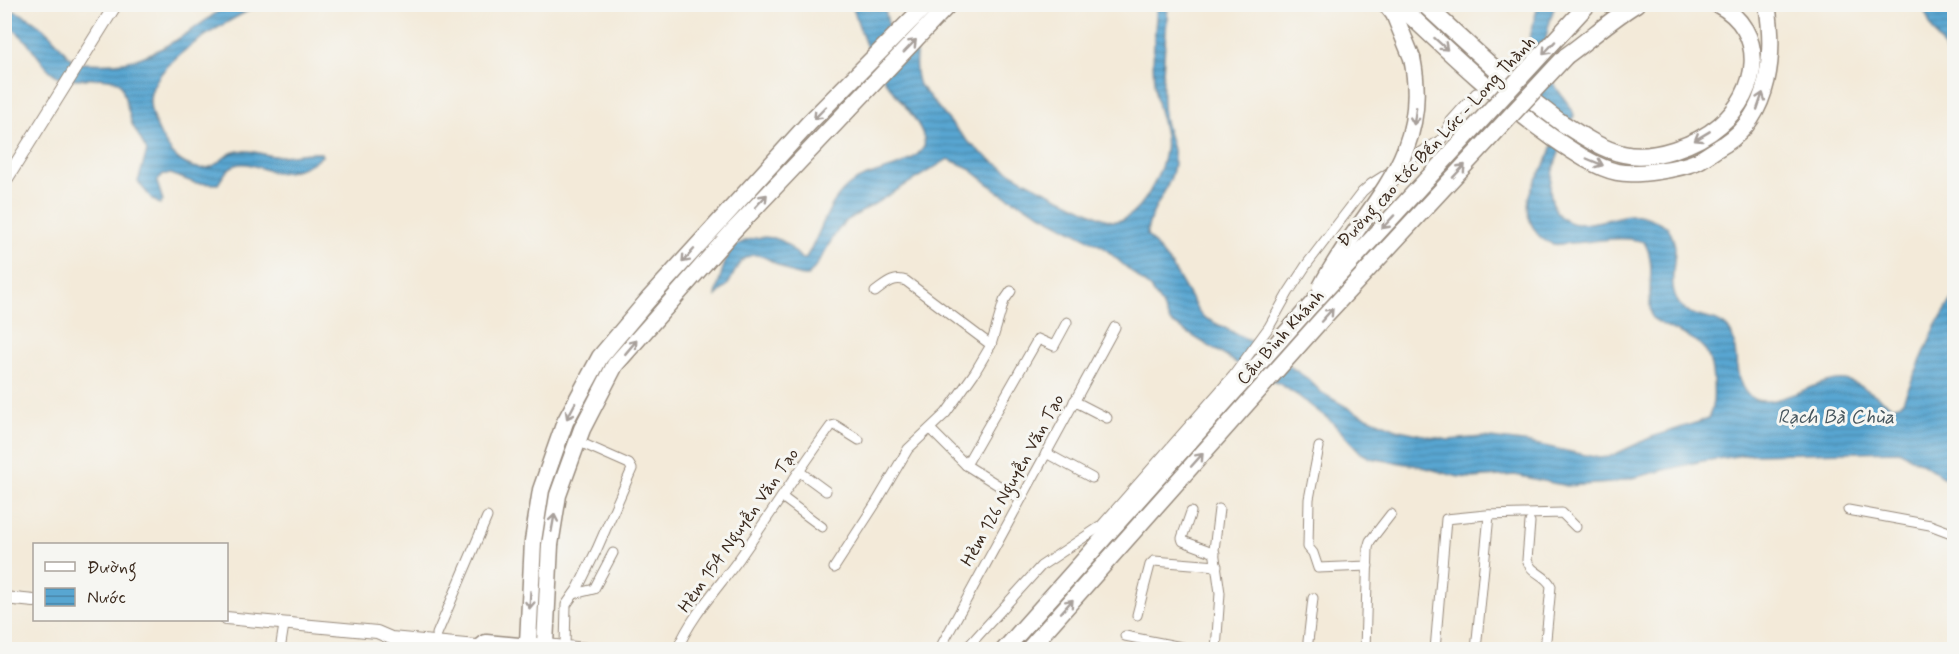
<svg xmlns="http://www.w3.org/2000/svg" width="1959" height="654" viewBox="0 0 1959 654" font-family="Mynerve,sans-serif">
<style>
.water{fill:url(#water-rules);stroke:#4a6878;stroke-width:1.5}
.lines{fill:none;stroke-linecap:round;stroke-linejoin:round}
.street-casing{stroke:#978a7c;stroke-width:11}
.secondary-casing{stroke:#978a7c;stroke-width:14}
.highway-casing{stroke:#978a7c;stroke-width:19}
.street{stroke:#fff;stroke-width:9}
.secondary{stroke:#fff;stroke-width:12}
.highway{stroke:#fff;stroke-width:16}
.highway-bridge-casing{stroke:#978a7c;stroke-width:19;stroke-linecap:butt}
.highway-bridge{stroke:#fff;stroke-width:16}
.oneway{stroke:#a79f9a}
.labels{text-anchor:middle;stroke-width:6;stroke-linejoin:round;paint-order:stroke}
.street-label{font-size:18px;fill:#3b2a1e;stroke:#f6f6f2}
.water-label{font-size:20px;font-style:italic;fill:#45555d;stroke:#f6f6f2}
</style>
<defs>
<pattern id="water-rules" width="6" height="5" patternUnits="userSpaceOnUse" patternTransform="scale(1.5)"><rect width="6" height="5" fill="#58a6d1"/><path d="M0 2.5h6" fill="none" stroke="#4a87a9"/></pattern>
</defs>
<rect width="100%" height="100%" fill="#f6f6f2"/>
<filter id="ink" filterUnits="userSpaceOnUse"><feTurbulence type="fractalNoise" baseFrequency=".0167" numOctaves="2"/><feDisplacementMap in="SourceGraphic" scale="12" xChannelSelector="R" yChannelSelector="G"/><feConvolveMatrix kernelMatrix="1 2 1 2 8 2 1 2 1" color-interpolation-filters="sRGB"/></filter>
<filter id="wash" filterUnits="userSpaceOnUse"><feTurbulence type="fractalNoise" baseFrequency=".008" numOctaves="4" result="noise"/><feDisplacementMap in="SourceGraphic" scale="24" xChannelSelector="R" yChannelSelector="G"/><feGaussianBlur stdDeviation="1.35" result="paint"/><feColorMatrix in="noise" values="0 0 0 0 0 0 0 0 0 0 0 0 0 0 0 0 0 1.4 0 .05"/><feComposite in="paint" operator="in"/></filter>
<g filter="url(#wash)">
<rect width="100%" height="100%" fill="#f3ead9"/>
<g class="water">
<path d="M227,5H259C228,21 160,57 151,93C147,107 155,124 161,136C170,152 179,165 198,168C216,171 221,156 234,152C248,148 262,155 275,156C291,157 306,151 321,153L322,156C311,165 289,175 274,172C261,170 246,159 233,166C226,169 222,178 218,184L195,183L171,174H163L157,182L163,201L160,204L153,200L138,182L147,151L132,124L121,84C107,72 78,84 58,76C41,69 28,33 5,25L4,8C27,14 42,25 57,42C64,50 68,58 77,63C94,63 113,65 129,61C163,53 200,25 227,5Z"/>
<path d="M852,5H884L894,51L902,46L908,26L921,30C917,49 912,65 919,85C937,104 952,127 972,145C1007,176 1060,197 1102,218C1106,219 1111,222 1115,221C1141,219 1163,172 1165,150C1168,131 1157,110 1155,91C1151,62 1155,33 1157,5H1168C1166,39 1160,82 1164,116C1166,131 1175,146 1174,161C1174,187 1148,209 1147,235L1172,266L1200,314L1205,318L1262,347L1308,379L1322,393L1357,413L1399,430L1448,440L1483,437L1530,443L1599,458L1609,457L1652,437L1708,419C1714,406 1714,396 1713,381C1710,331 1685,342 1652,318C1645,294 1658,264 1644,242C1619,234 1593,243 1567,243C1563,244 1558,245 1553,244C1544,242 1537,235 1533,227C1512,191 1555,167 1554,134C1554,111 1530,85 1524,62L1538,5H1555C1545,35 1538,58 1556,87C1562,97 1570,104 1574,115C1568,133 1553,162 1551,180C1549,189 1551,199 1554,207C1569,242 1613,212 1638,215C1649,216 1659,222 1668,227C1671,234 1675,241 1675,248C1675,266 1668,285 1678,302C1688,321 1718,314 1729,330C1740,345 1731,377 1748,395C1769,416 1818,376 1844,380C1861,383 1877,397 1892,406L1902,403L1935,328L1954,296V485L1925,465L1899,451L1751,454L1702,461L1611,483L1567,486L1515,475L1472,478L1459,477L1419,466L1370,458L1361,453L1331,421L1297,395L1280,384L1253,373L1170,322L1162,305L1149,287L1103,247L999,192L967,167L948,159L846,221C829,237 824,260 808,276C786,280 764,243 744,259C737,264 733,276 729,283C725,288 720,292 716,296C717,287 725,258 731,251C741,238 766,234 780,240C789,244 795,253 802,259H805C821,236 825,206 847,187C870,168 907,172 924,147C930,127 886,87 877,69C866,50 859,26 852,5Z"/>
<polygon points="1922,5 1954,5 1954,65 1932,29"/>
</g>
</g>
<g filter="url(#ink)">
<g class="lines">
<defs>
<g id="street">
<path d="M875,292C885,285 893,276 906,281L991,345"/>
<polyline points="1074,401 1107,418"/>
<polyline points="930,429 966,465 1020,499"/>
<polyline points="1319,447 1309,499 1308,547 1313,553 1318,568 1368,566"/>
<polyline points="1046,453 1092,478"/>
<polyline points="966,465 1038,339 1054,346 1067,322"/>
<polyline points="800,472 826,491"/>
<polyline points="782,497 822,527"/>
<polyline points="1848,510 1930,525 1954,534"/>
<polyline points="1191,512 1182,538 1183,541 1215,553"/>
<path d="M1530,522L1527,560C1531,574 1546,574 1551,586L1545,650"/>
<polyline points="834,568 876,503 908,449 946,413 975,372 991,345 1004,301 1011,291"/>
<polyline points="574,594 594,589 613,553"/>
<polyline points="1137,615 1150,565 1154,561 1217,566"/>
<polyline points="437,634 487,517"/>
<polyline points="1125,636 1197,650"/>
<polyline points="565,646 566,605 578,588 597,549 632,469 629,464 586,445"/>
<polyline points="280,650 284,625"/>
<path d="M677,650C691,616 718,588 739,559C770,515 799,470 831,426L835,425L859,440"/>
<polyline points="939,650 1115,327"/>
<polyline points="965,650 1041,566 1101,526 1233,376 1269,327 1288,293 1307,264 1362,192 1371,184 1442,139 1451,121 1476,93"/>
<polyline points="1216,650 1220,593 1214,550 1219,509"/>
<polyline points="1307,650 1313,598"/>
<polyline points="1365,650 1368,548 1370,541 1391,514"/>
<polyline points="1435,650 1446,519 1486,515 1562,513 1576,527"/>
<polyline points="1476,650 1489,515"/>
</g>
<g id="secondary">
<polyline points="4,183 116,4"/>
<polyline points="4,598 34,601"/>
<polyline points="226,618 377,632 391,638 487,647"/>
<polyline points="536,644 596,650"/>
</g>
<g id="highway">
<polyline points="1386,4 1394,14 1412,58"/>
<path d="M1398,4C1448,51 1497,98 1553,138C1572,151 1595,167 1617,172C1636,176 1680,169 1698,161C1707,156 1716,149 1725,144C1771,114 1775,53 1767,4"/>
<path d="M1424,4C1469,45 1513,88 1562,123C1581,135 1601,149 1623,154C1653,161 1697,145 1720,125C1759,92 1769,31 1717,4"/>
<path d="M1566,56C1590,39 1611,19 1636,4"/>
<polyline points="528,643 533,541 541,490 565,422 600,357 648,300 809,123 927,4"/>
<polyline points="481,647 486,643 540,648 545,644 550,545 558,495 582,429 615,365 732,232 949,4"/>
<polyline points="1004,650 1313,303"/>
</g>
</defs>
<use href="#street" class="street-casing"/>
<use href="#secondary" class="secondary-casing"/>
<use href="#highway" class="highway-casing"/>
<use href="#street" class="street"/>
<use href="#secondary" class="secondary"/>
<use href="#highway" class="highway"/>
<defs>
<g id="highway-bridge">
<path d="M1321,287C1363,205 1433,160 1412,58"/>
<polyline points="1313,303 1588,4"/>
<polyline points="1028,650 1323,318 1566,56"/>
</g>
</defs>
<use href="#highway-bridge" class="highway-bridge-casing"/>
<use href="#highway-bridge" class="highway-bridge"/>
</g>
<defs><path id="oneway-shaft" d="M-6 0H5M1.5-3L5.5 0L1.5 3" fill="none" stroke-width="1.6" stroke-linecap="round" stroke-linejoin="round" transform="scale(1.5)"/></defs>
<g class="oneway">
<use href="#oneway-shaft" transform="translate(1441 44) rotate(42)"/>
<use href="#oneway-shaft" transform="translate(910 46) rotate(-46)"/>
<use href="#oneway-shaft" transform="translate(1549 48) rotate(133)"/>
<use href="#oneway-shaft" transform="translate(1760 101) rotate(-71)"/>
<use href="#oneway-shaft" transform="translate(820 113) rotate(134)"/>
<use href="#oneway-shaft" transform="translate(1415 116) rotate(98)"/>
<use href="#oneway-shaft" transform="translate(1702 136) rotate(149)"/>
<use href="#oneway-shaft" transform="translate(1595 162) rotate(23)"/>
<use href="#oneway-shaft" transform="translate(1459 171) rotate(-47)"/>
<use href="#oneway-shaft" transform="translate(761 201) rotate(-47)"/>
<use href="#oneway-shaft" transform="translate(1388 222) rotate(133)"/>
<use href="#oneway-shaft" transform="translate(688 256) rotate(132)"/>
<use href="#oneway-shaft" transform="translate(1327 315) rotate(-48)"/>
<use href="#oneway-shaft" transform="translate(631 347) rotate(-50)"/>
<use href="#oneway-shaft" transform="translate(571 411) rotate(118)"/>
<use href="#oneway-shaft" transform="translate(1197 460) rotate(-48)"/>
<use href="#oneway-shaft" transform="translate(553 523) rotate(-80)"/>
<use href="#oneway-shaft" transform="translate(530 600) rotate(93)"/>
<use href="#oneway-shaft" transform="translate(1067 606) rotate(-48)"/>
</g>
</g>
<g class="labels">
<g class="street-label">
<text transform="translate(1436 141) rotate(-47)" y="6">Đường cao tốc Bến Lức - Long Thành</text>
<text transform="translate(1280 337) rotate(-48)" y="6">Cầu Bình Khánh</text>
<text transform="translate(1012 480) rotate(-61)" y="6">Hẻm 126 Nguyễn Văn Tạo</text>
<text transform="translate(738 530) rotate(-55)" y="6">Hẻm 154 Nguyễn Văn Tạo</text>
</g>
<g class="water-label">
<text x="1836" y="423">Rạch Bà Chùa</text>
</g>
</g>
<rect width="1959" height="654" fill="none" stroke="#f6f6f2" stroke-width="24"/>
<rect x="33" y="543" width="195" height="78" fill="#f6f6f2" stroke="#aba49d" stroke-width="1.5"/>
<rect x="45" y="562" width="30" height="9" fill="#ffffff" stroke="#aba49d" stroke-width="1.5"/>
<text x="87" y="573" font-size="18" fill="#3b2a1e">Đường</text>
<rect x="45" y="588" width="30" height="18" fill="url(#water-rules)" stroke="#aba49d" stroke-width="1.5"/>
<text x="87" y="603" font-size="18" fill="#3b2a1e">Nước</text>
</svg>
